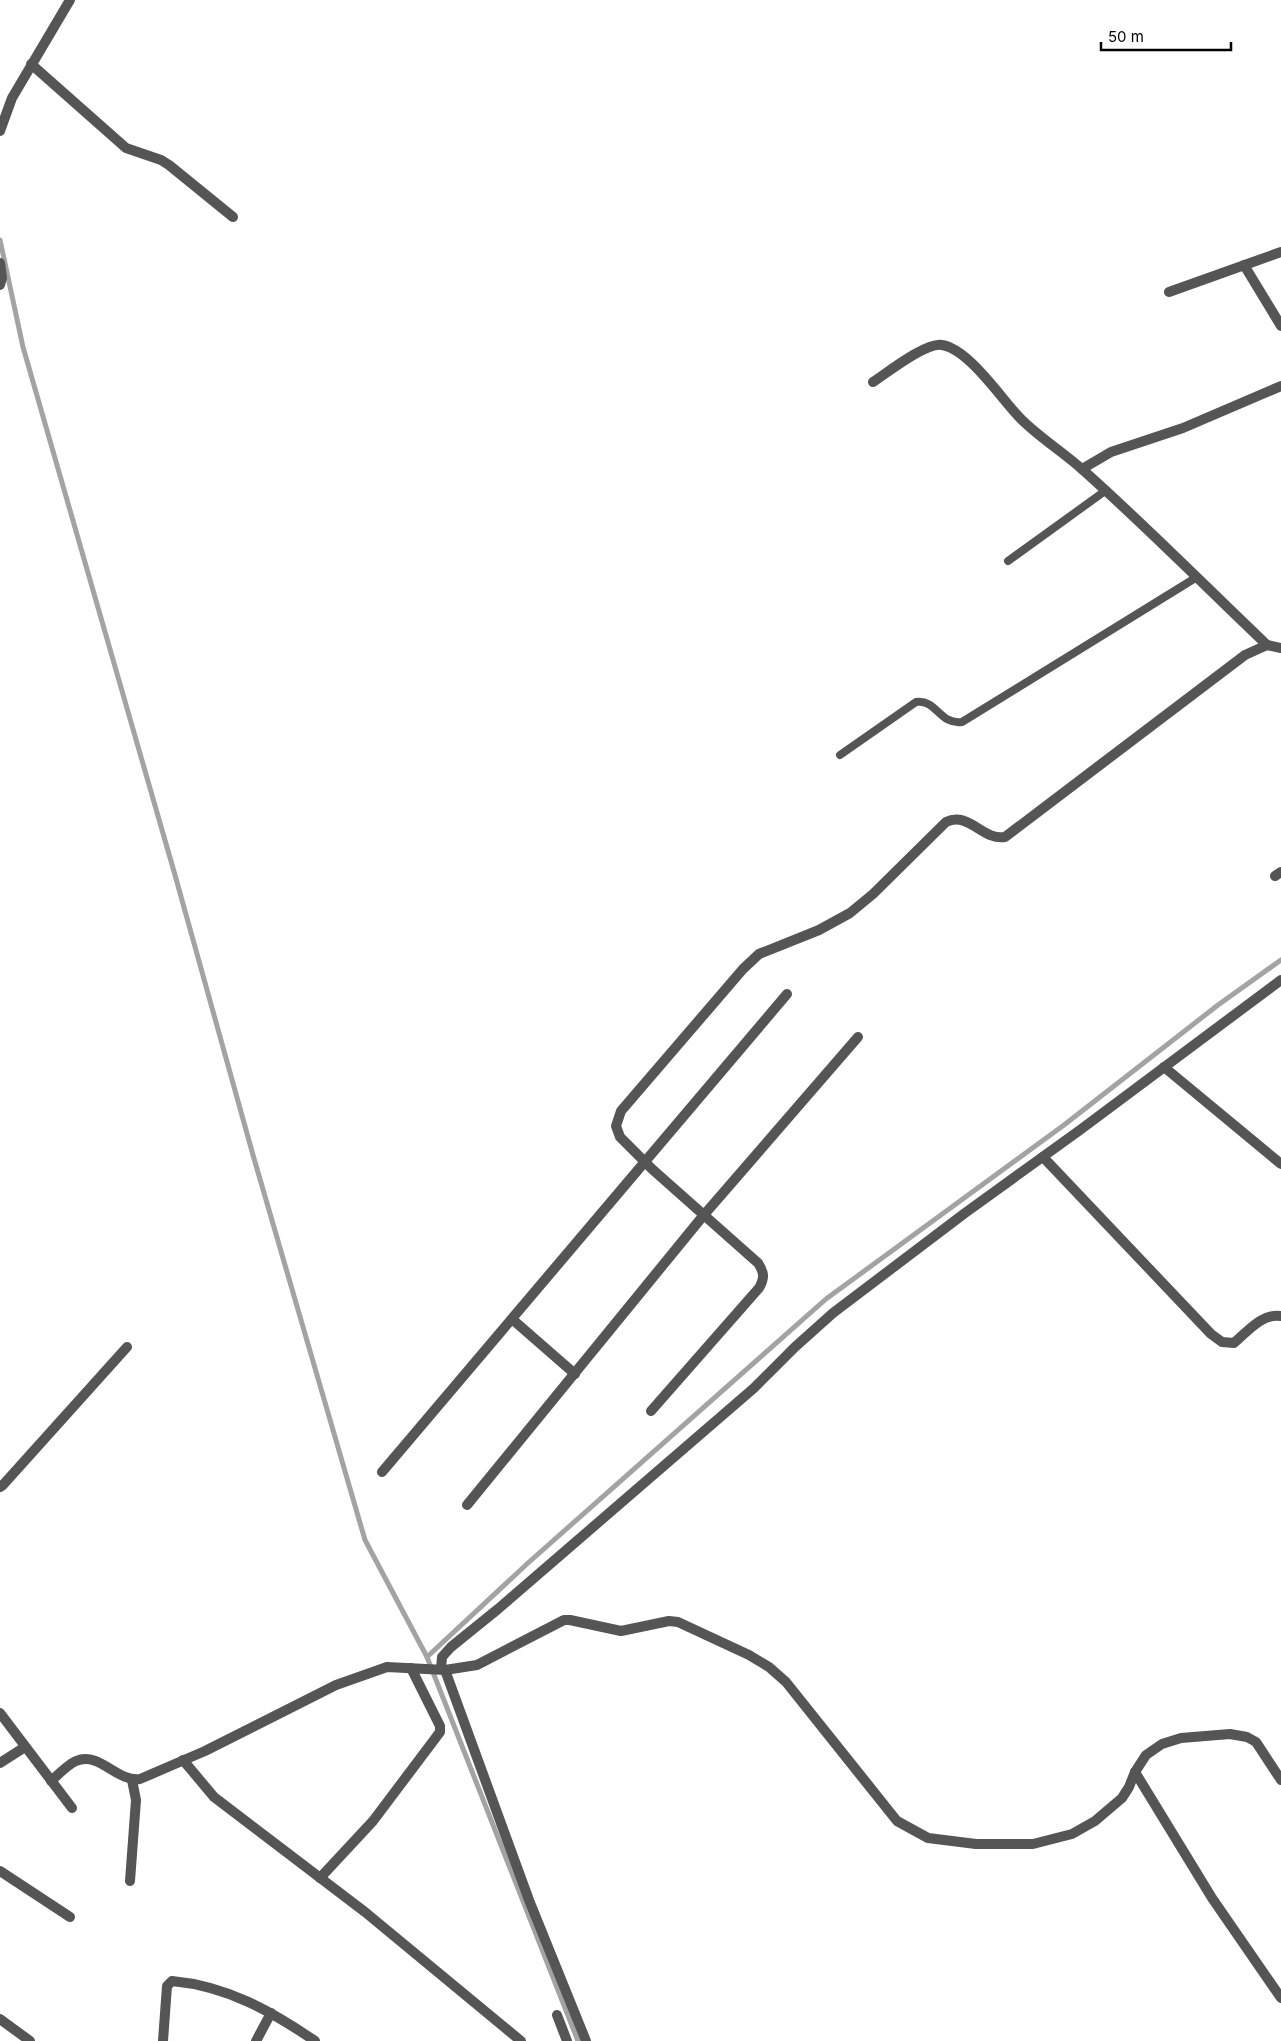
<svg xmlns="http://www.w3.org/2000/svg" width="1281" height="2041" viewBox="0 0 1281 2041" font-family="Inter,sans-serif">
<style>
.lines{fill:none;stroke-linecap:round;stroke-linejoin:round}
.stream{stroke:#a3a3a3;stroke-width:5}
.service{stroke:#555;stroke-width:8}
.minor{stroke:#555;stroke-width:10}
</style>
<rect width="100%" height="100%" fill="#fff"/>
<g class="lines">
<g class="stream">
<polyline points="0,240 23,347 175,875 253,1155 365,1540 427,1657 578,2041"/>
<polyline points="427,1657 528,1563 826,1299 1064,1125 1218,1005 1281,960"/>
</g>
<g class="service">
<polyline points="1008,561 1105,491"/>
<path d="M840,755L916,702C937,699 939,725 962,722L1197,577"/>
</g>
<g class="minor">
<polyline points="31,64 126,148 161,160 169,165 233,217"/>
<polyline points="0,131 12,98 70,0"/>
<polyline points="0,263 2,278 0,285"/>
<polyline points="1244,265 1281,326"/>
<polyline points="1169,292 1281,252"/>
<path d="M873,382C887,373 926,342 942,345C969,349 1002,400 1021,419C1040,438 1063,452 1083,470C1146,526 1206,587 1267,645"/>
<polyline points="1082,469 1111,452 1183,428 1281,386"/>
<polyline points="1275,876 1281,872"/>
<polyline points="1164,1067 1281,1164"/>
<path d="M1043,1157L1211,1334L1222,1342L1234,1343C1248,1331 1262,1313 1281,1316"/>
<polyline points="512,1319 575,1374"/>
<path d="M651,1411L759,1288C765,1278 764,1272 758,1263L652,1169L620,1137L616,1126L621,1111L743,969L759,954L819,930L850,913L873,894L946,822C969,811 983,841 1005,837L1245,655L1267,645L1281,648"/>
<polyline points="382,1472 787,994"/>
<polyline points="0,1487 3,1485 127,1347"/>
<polyline points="467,1505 703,1216 858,1037"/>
<polyline points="441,1669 442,1657 451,1647 498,1609 754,1388 795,1347 833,1313 965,1213 1080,1130 1281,980"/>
<polyline points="445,1670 529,1900 586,2041"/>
<polyline points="0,1713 72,1808"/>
<polyline points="183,1760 214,1797 365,1912 521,2041"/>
<polyline points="0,1763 25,1747"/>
<polyline points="1135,1772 1212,1898 1281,1998"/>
<path d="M51,1781C58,1775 67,1765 76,1761C100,1751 116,1782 140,1779L205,1751L336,1685L387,1667L445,1670L477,1665L564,1620H570L621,1631L669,1621L678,1622L749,1655L769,1667L786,1682L897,1821L928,1838L976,1844H1033L1072,1834L1095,1821L1122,1798L1129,1787L1135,1772L1146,1755L1162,1744L1181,1738L1230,1734L1247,1737L1256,1742L1281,1780"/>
<polyline points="0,1871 70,1917"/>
<polyline points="320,1878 373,1821 440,1732 440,1726 411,1668"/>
<polyline points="130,1881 136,1800 132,1780"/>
<polyline points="557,2015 567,2041"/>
<polyline points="0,2019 30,2041"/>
<path d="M163,2041L167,1986L172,1981C227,1986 271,2011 315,2041"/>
<polyline points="256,2041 271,2013"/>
</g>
</g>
<path d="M1101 42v8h130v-8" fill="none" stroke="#000000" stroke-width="2.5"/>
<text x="1108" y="42" font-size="15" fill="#000000" stroke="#ffffff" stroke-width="4" paint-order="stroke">50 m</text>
</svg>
